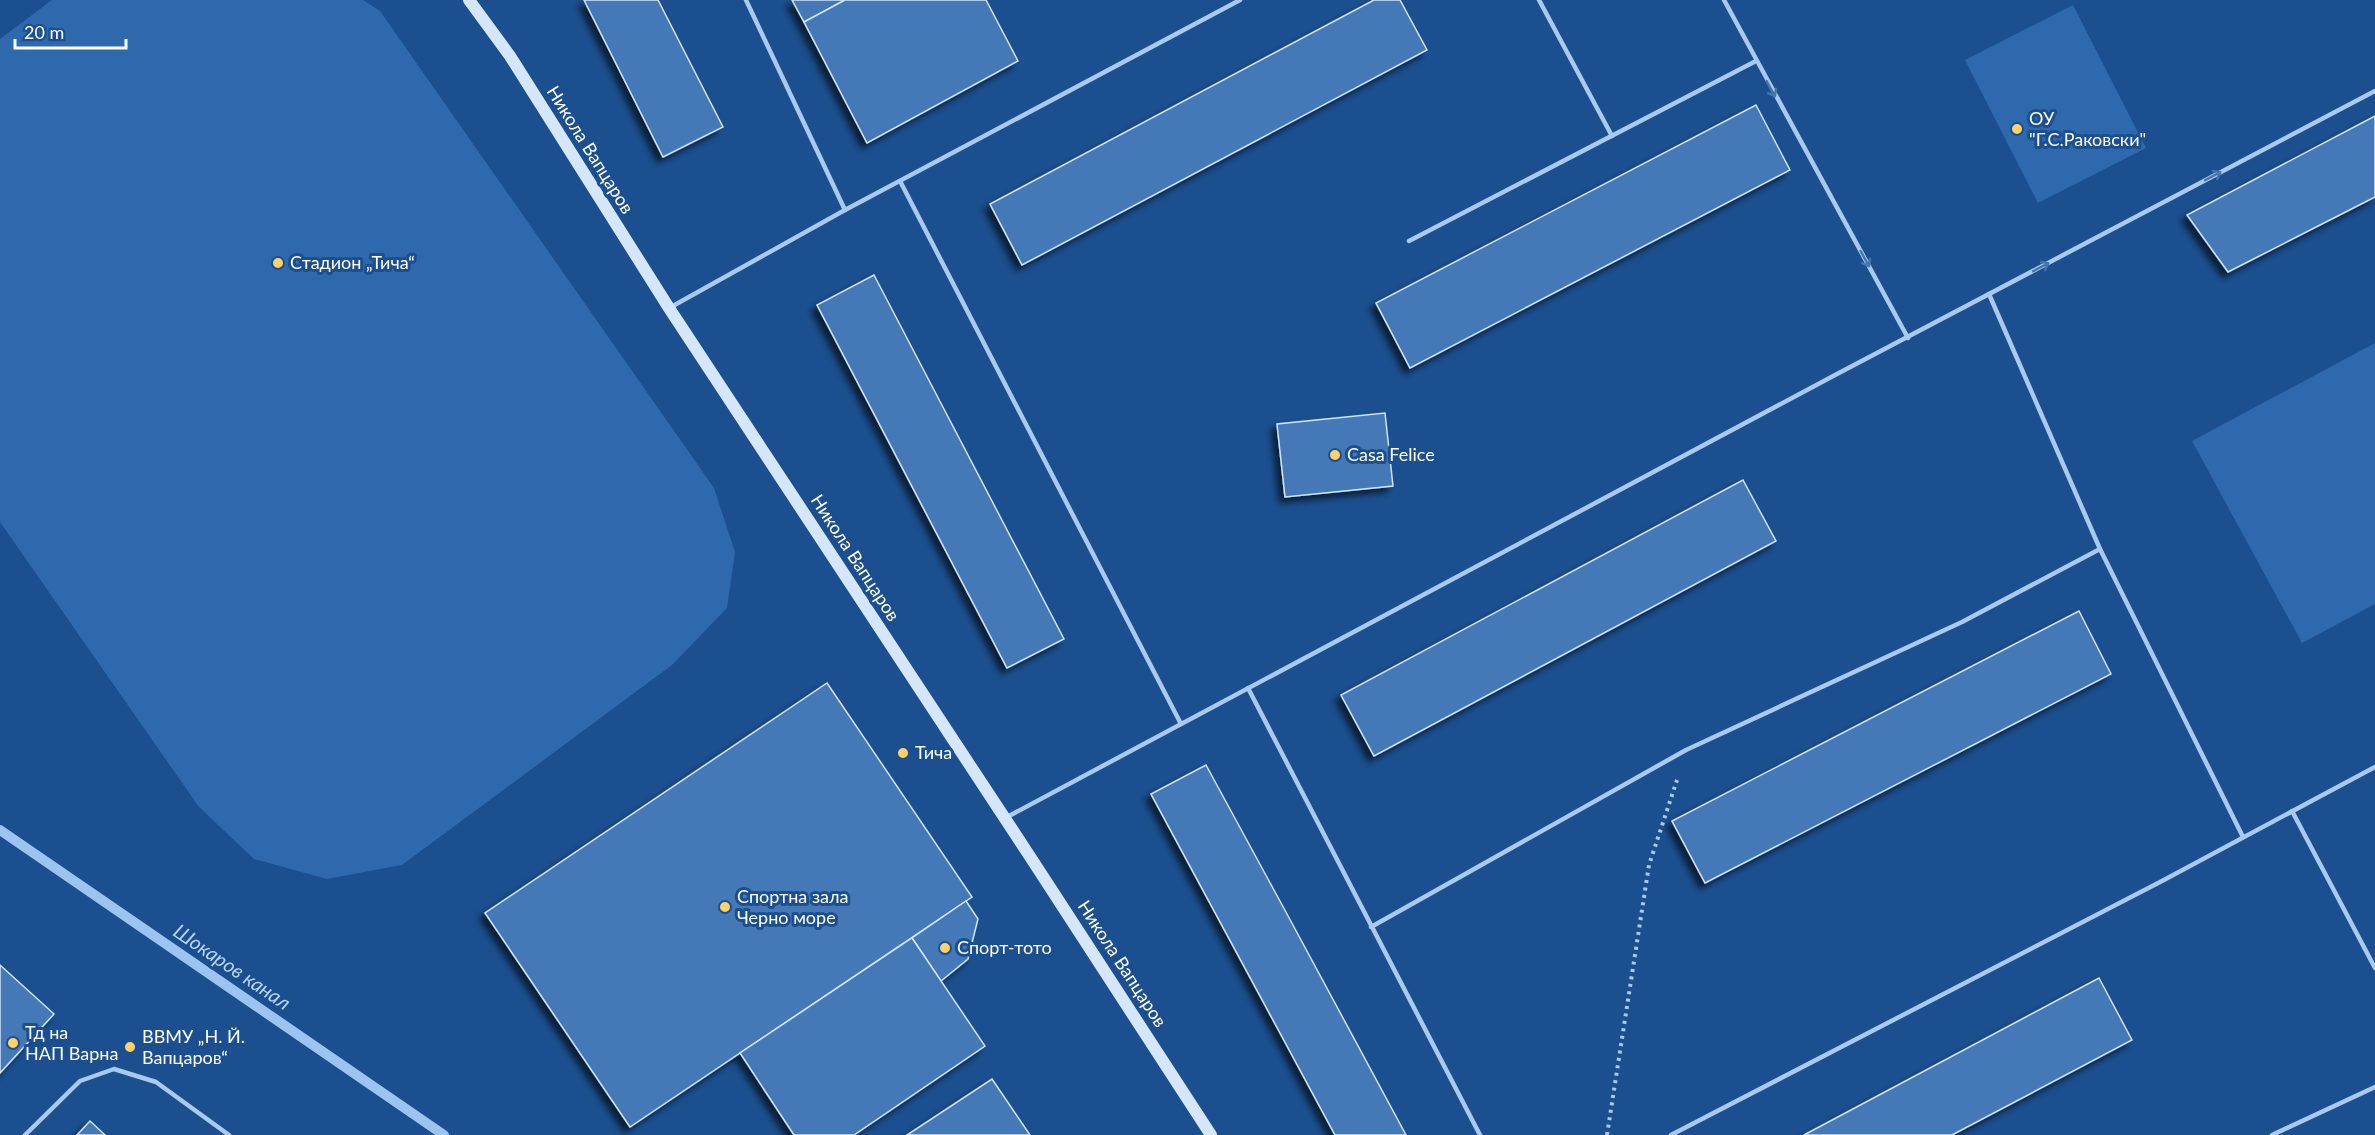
<svg xmlns="http://www.w3.org/2000/svg" width="2375" height="1135" viewBox="0 0 2375 1135" font-family="Lato,sans-serif">
<style>
.green{fill:#2e69ad}
.lines{fill:none;stroke-linecap:round;stroke-linejoin:round}
.stream{stroke:#9cc4f0;stroke-width:10}
.building{fill:#4478b7;stroke:#cfe3fa;stroke-width:1.5;filter:url(#shadow)}
.path{stroke:#a9c9ee;stroke-width:4;stroke-dasharray:3 4.5;stroke-linecap:butt}
.lane{stroke:#a9c9ee;stroke-width:4.5}
.secondary{stroke:#d6e6fa;stroke-width:12}
.oneway{stroke:#4674ac}
.poi-dot{fill:#ffd166;stroke:#1b4f8f;stroke-width:2}
.labels{text-anchor:middle;stroke-width:6;stroke-linejoin:round;paint-order:stroke}
.poi-label{font-size:18px;fill:#fff;stroke:#1b4f8f;text-anchor:start}
.street-label{font-size:18px;fill:#fff;stroke:#1b4f8f}
.water-label{font-size:20px;font-style:italic;fill:#b5d3f5;stroke:#1b4f8f}
</style>
<defs>
<filter id="shadow"><feDropShadow dx="-5.5" dy="5.5" stdDeviation="3" flood-color="#0009"/></filter>
</defs>
<rect width="100%" height="100%" fill="#1b4f8f"/>
<g class="green">
<polygon points="52,0 363,0 380,11 714,488 735,552 727,608 672,665 402,865 327,879 254,859 199,807 0,522 0,39"/>
<polygon points="2073,5 2146,148 2038,203 1965,60"/>
<polygon points="2375,343 2375,604 2302,643 2192,441"/>
</g>
<g class="lines">
<polyline class="stream" points="0,830 444,1135"/>
</g>
<g class="building">
<polygon points="584,0 658,0 723,127 663,157"/>
<polygon points="792,0 845,0 804,22"/>
<polygon points="845,0 986,0 1018,61 867,143 804,22"/>
<polygon points="1374,0 1400,0 1427,50 1022,265 990,204"/>
<polygon points="1756,105 1790,170 1410,368 1376,303"/>
<polygon points="2375,116 2375,197 2228,272 2187,215"/>
<polygon points="874,275 1064,639 1007,668 817,305"/>
<polygon points="1385,413 1393,486 1285,497 1277,424"/>
<polygon points="1743,480 1776,541 1374,756 1341,695"/>
<polygon points="2079,611 2111,674 1705,883 1672,821"/>
<polygon points="827,683 972,897 630,1127 485,913"/>
<polygon points="1206,765 1287,914 1406,1135 1335,1135 1151,794"/>
<polygon points="966,901 978,919 968,959 941,981 912,938"/>
<polygon points="912,938 985,1046 854,1135 794,1135 740,1053"/>
<polygon points="0,965 54,1014 0,1073"/>
<polygon points="2099,978 2132,1040 1952,1135 1804,1135"/>
<polygon points="992,1079 1030,1135 907,1135"/>
<polygon points="90,1121 105,1135 77,1135"/>
</g>
<g class="lines">
<polyline class="path" points="1607,1135 1649,865 1677,780"/>
<g class="lane">
<polyline points="746,0 845,210"/>
<polyline points="1539,0 1612,136"/>
<polyline points="1724,0 1908,338"/>
<polyline points="900,181 1181,724"/>
<polyline points="1409,241 1756,61"/>
<polyline points="1989,294 2100,549 2243,837"/>
<polyline points="671,307 845,210 1240,0"/>
<polyline points="1248,688 1480,1135"/>
<polyline points="2292,811 2375,968"/>
<polyline points="1007,817 1837,374 2375,91"/>
<polyline points="1371,927 1686,750 1962,622 2100,549"/>
<polyline points="25,1135 80,1081 114,1069 156,1082 229,1135"/>
<polyline points="1671,1135 2162,881 2375,767"/>
<polyline points="2272,1135 2375,1087"/>
</g>
<polyline class="secondary" points="469,0 510,56 669,308 1029,855 1211,1135"/>
</g>
<defs><path id="oneway-shaft" d="M-6 0H5M1.5-3L5.5 0L1.5 3" fill="none" stroke-width="1.6" stroke-linecap="round" stroke-linejoin="round" transform="scale(1.5)"/></defs>
<g class="oneway">
<use href="#oneway-shaft" transform="translate(1771 89) rotate(61)"/>
<use href="#oneway-shaft" transform="translate(2213 176) rotate(-28)"/>
<use href="#oneway-shaft" transform="translate(1865 259) rotate(61)"/>
<use href="#oneway-shaft" transform="translate(2041 267) rotate(-28)"/>
</g>
<g class="poi-dot">
<circle cx="2017" cy="129" r="6"/>
<circle cx="278" cy="263" r="6"/>
<circle cx="1335" cy="455" r="6"/>
<circle cx="903" cy="753" r="6"/>
<circle cx="725" cy="907" r="6"/>
<circle cx="945" cy="948" r="6"/>
<circle cx="13" cy="1043" r="6"/>
<circle cx="130" cy="1047" r="6"/>
</g>
<g class="labels">
<g class="poi-label">
<text x="2029" y="125">ОУ<tspan x="2029" dy="21">"Г.С.Раковски"</tspan></text>
<text x="290" y="269">Стадион „Тича“</text>
<text x="1347" y="461">Casa Felice</text>
<text x="915" y="759">Тича</text>
<text x="737" y="903">Спортна зала<tspan x="737" dy="21">Черно море</tspan></text>
<text x="957" y="954">Спорт-тото</text>
<text x="25" y="1039">Тд на<tspan x="25" dy="21">НАП Варна</tspan></text>
<text x="142" y="1043">ВВМУ „Н. Й.<tspan x="142" dy="21">Вапцаров“</tspan></text>
</g>
<g class="street-label">
<text transform="translate(590 150) rotate(58)" y="6">Никола Вапцаров</text>
<text transform="translate(855 558) rotate(57)" y="6">Никола Вапцаров</text>
<text transform="translate(1122 964) rotate(57)" y="6">Никола Вапцаров</text>
</g>
<g class="water-label">
<text transform="translate(232 967) rotate(34)" y="7">Шокаров канал</text>
</g>
</g>
<path d="M15 39v9h111v-9" fill="none" stroke="#ffffff" stroke-width="3"/>
<text x="24" y="39" font-size="18" fill="#ffffff" stroke="#1b4f8f" stroke-width="4.5" paint-order="stroke">20 m</text>
</svg>
